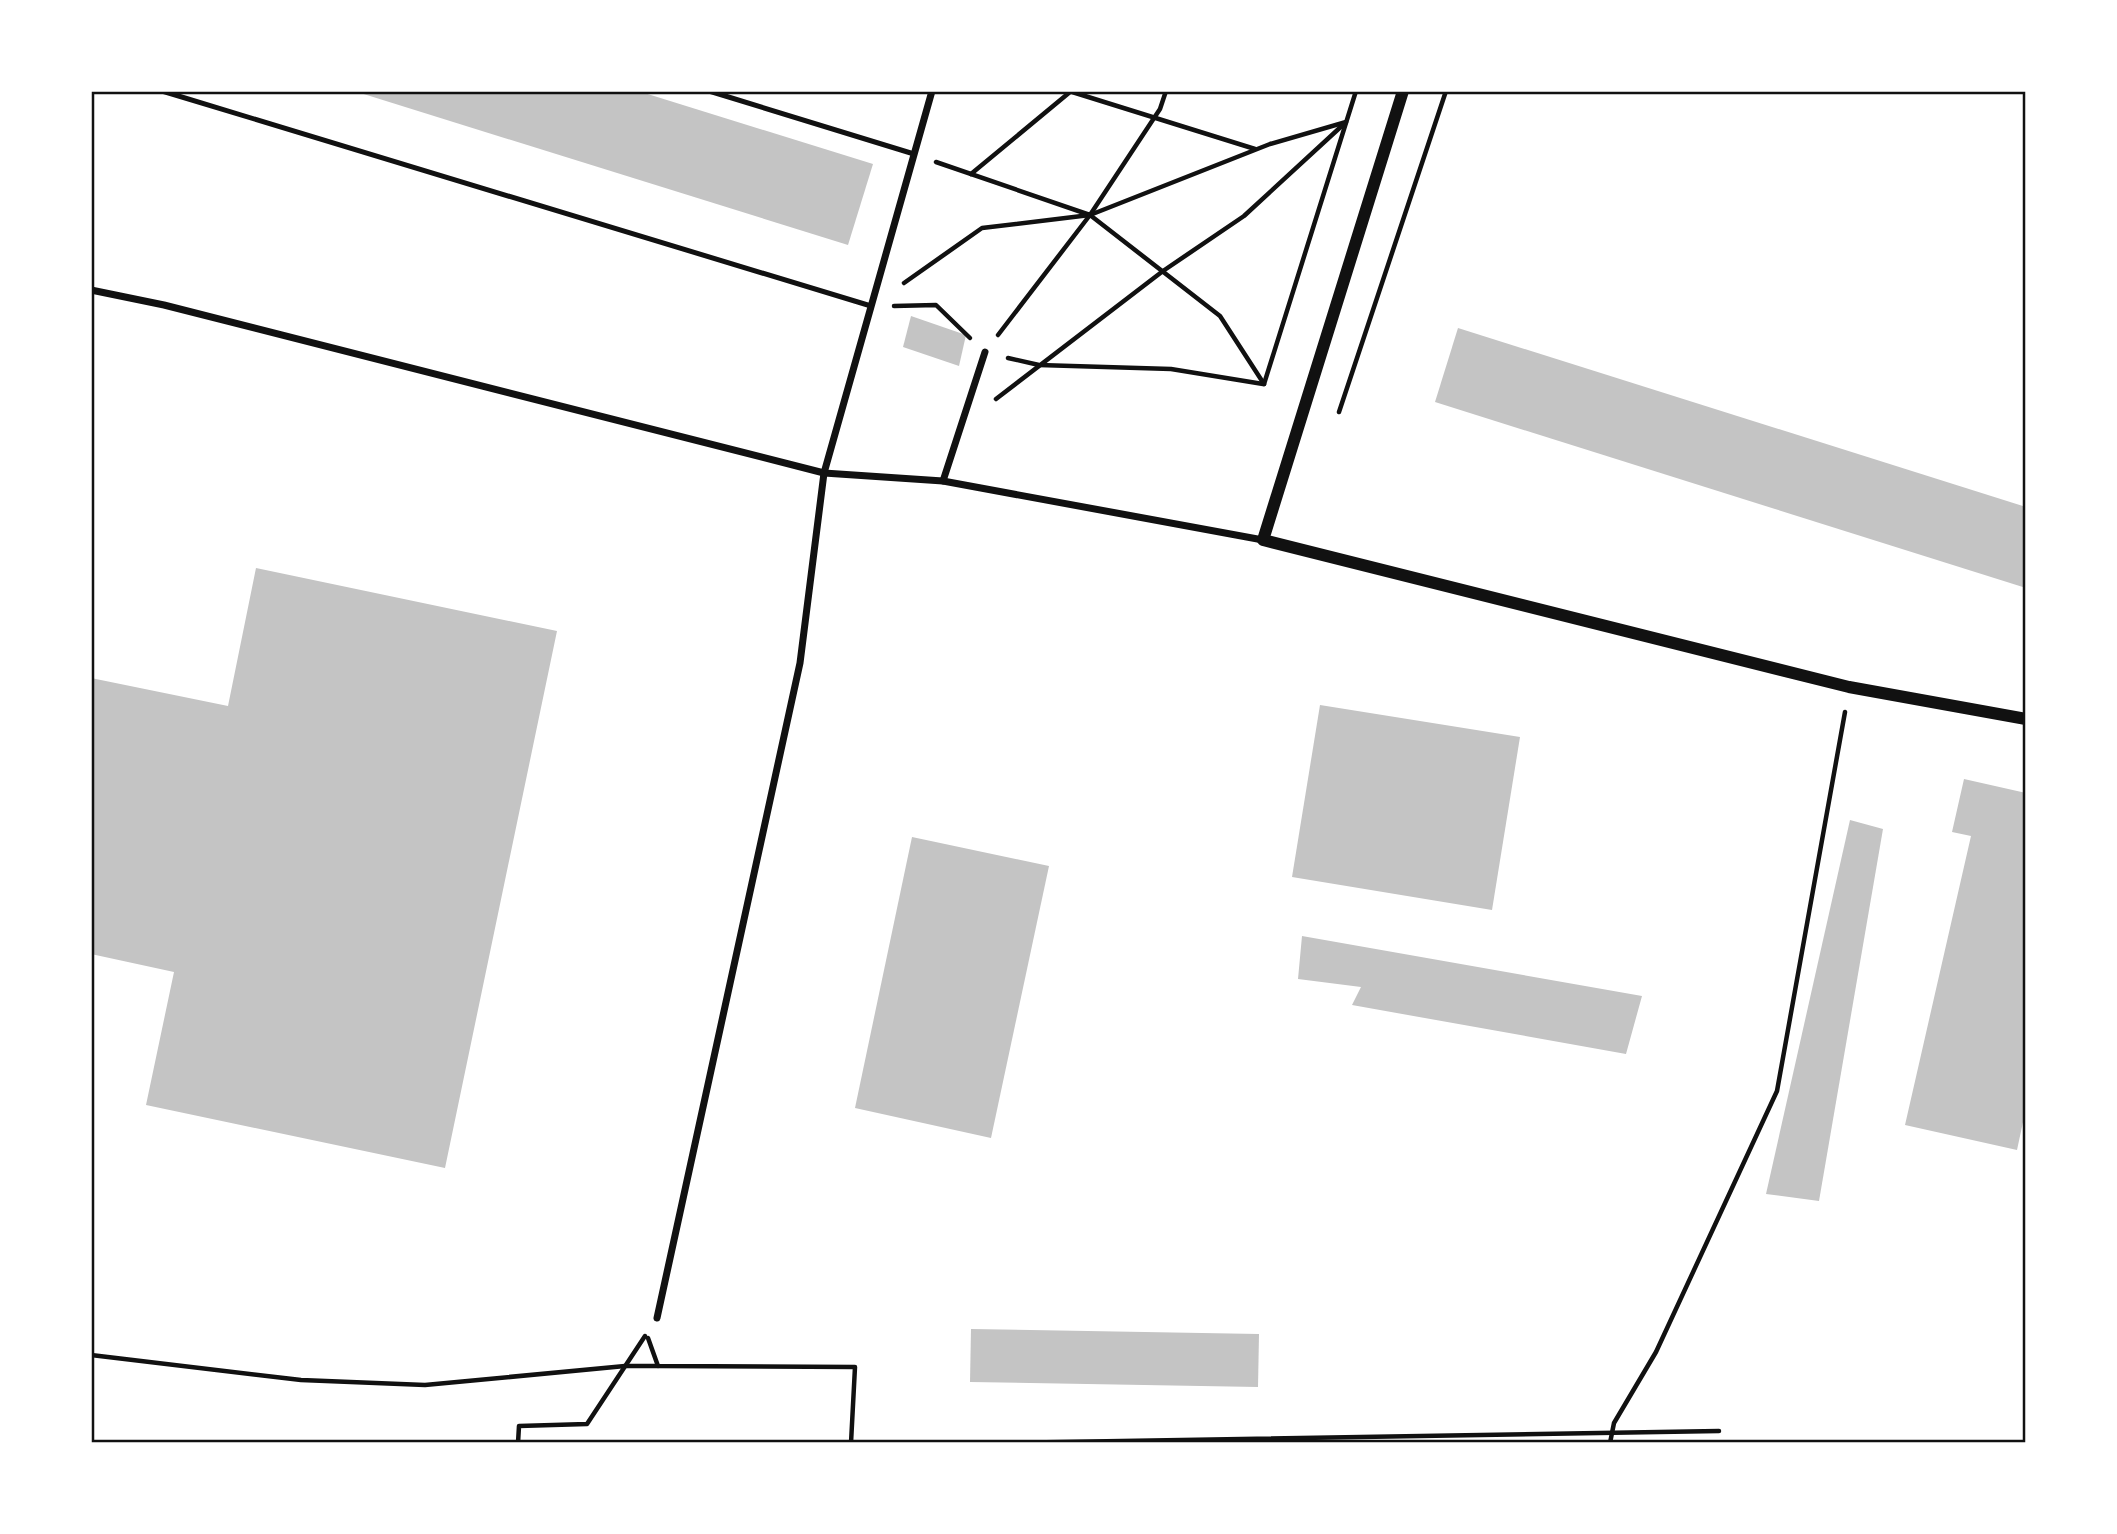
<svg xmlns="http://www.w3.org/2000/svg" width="2117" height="1534" viewBox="0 0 2117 1534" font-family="'Nunito Sans',sans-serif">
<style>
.building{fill:#c4c4c4}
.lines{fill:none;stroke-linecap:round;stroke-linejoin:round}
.path{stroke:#111;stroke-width:4.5}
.service{stroke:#111;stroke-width:5}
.minor{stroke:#111;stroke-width:7}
.tertiary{stroke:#111;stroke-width:12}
.neatline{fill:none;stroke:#111;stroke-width:2.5}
</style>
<rect width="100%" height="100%" fill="#fff"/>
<g class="building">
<polygon points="354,91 638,91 873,164 848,245"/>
<polygon points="911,316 966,335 959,366 903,347"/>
<polygon points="1458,328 2026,507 2026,588 1435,402"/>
<polygon points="256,568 557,631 445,1168 146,1105 174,972 91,954 91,678 228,706"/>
<polygon points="1320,705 1520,737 1492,910 1292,877"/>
<polygon points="1964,779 2026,793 2026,1108 2017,1150 1905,1125 1971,836 1952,832"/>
<polygon points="1850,820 1883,829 1819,1201 1766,1194"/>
<polygon points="912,837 1049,866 991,1138 855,1108"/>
<polygon points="1302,936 1642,996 1626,1054 1352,1005 1361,987 1298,979"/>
<polygon points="971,1329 1259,1334 1258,1387 970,1382"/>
</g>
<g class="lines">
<g class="path">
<polyline points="1069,91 1255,149"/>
<polyline points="936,162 1090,215 1220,316 1264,384"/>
<polyline points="971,174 1070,92"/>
<polyline points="904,283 982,228 1090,215 1270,144 1346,122"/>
<polyline points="894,306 936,305 970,338"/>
<polyline points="998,335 1090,215 1160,109 1166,91"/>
<polyline points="1008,358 1039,365 1171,369 1263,384"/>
<polyline points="1264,384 1356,91"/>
<polyline points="996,399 1163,271 1244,216 1345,123"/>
<polyline points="1339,412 1446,91"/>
<polyline points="648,1338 658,1366 855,1367 851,1443"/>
<polyline points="91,1355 301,1380 425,1385 625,1366 658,1366"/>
<polyline points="518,1443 519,1426 587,1424 645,1336"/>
<polyline points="997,1443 1719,1431"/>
<polyline points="1610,1443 1614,1423 1656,1352 1777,1091 1845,712"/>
</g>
<g class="service">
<polyline points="162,91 871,306"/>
<polyline points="709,91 914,154"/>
</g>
<g class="minor">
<polyline points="91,290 164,305 824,473 943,481 1263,540"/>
<polyline points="943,481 985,352"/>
<polyline points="657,1318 800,663 824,473 932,91"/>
</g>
<polyline class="tertiary" points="1403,91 1263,540 1849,687 2026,719"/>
</g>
<rect width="2117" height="1534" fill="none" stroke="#ffffff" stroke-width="186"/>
<rect x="93" y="93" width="1931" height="1348" class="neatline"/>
</svg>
